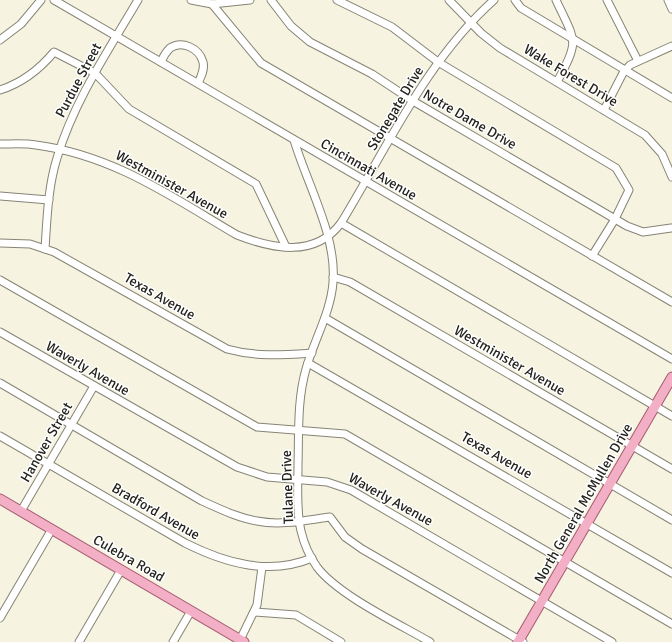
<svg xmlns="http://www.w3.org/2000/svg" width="672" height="642" viewBox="0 0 672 642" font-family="Signika,sans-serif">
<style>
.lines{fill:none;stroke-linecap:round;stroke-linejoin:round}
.minor-casing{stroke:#878475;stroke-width:9}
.major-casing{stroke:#a55b70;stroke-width:11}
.minor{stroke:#fff;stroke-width:7}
.major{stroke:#f3afc5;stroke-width:9}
.labels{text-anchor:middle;stroke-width:3;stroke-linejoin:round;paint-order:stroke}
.street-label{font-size:14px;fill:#23221c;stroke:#fff}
</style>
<rect width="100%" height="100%" fill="#f6f3e1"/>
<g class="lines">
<defs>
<g id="minor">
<polyline points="54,0 672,359"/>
<polyline points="191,0 212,4 250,0"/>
<polyline points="271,0 291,26 310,42 372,74 413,101 627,226 643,232 671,228"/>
<polyline points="337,0 392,27 438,62 616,168 629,190 615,219 592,256"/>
<polyline points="449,0 481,33 500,48 645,135 662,154 672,177"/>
<polyline points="515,0 521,8 672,98"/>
<path d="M556,0C576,43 580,39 557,82"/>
<polyline points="607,0 638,61"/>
<polyline points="668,0 672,9"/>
<polyline points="212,4 261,63 672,302"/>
<polyline points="0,40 21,24 41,0"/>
<path d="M161,62C163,57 166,52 170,48C182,40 199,48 203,62C205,69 201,77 198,83"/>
<path d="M0,90C22,83 39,70 54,52L95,73L129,109L256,184L286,247"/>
<polyline points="604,110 623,73 630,65 672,46"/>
<path d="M294,140C307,184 337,236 333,282C331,312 314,340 306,369C297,400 299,433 298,465C298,487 296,510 301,531C304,544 310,557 317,567C338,595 399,624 430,642"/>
<path d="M0,144C12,144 25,143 36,145C113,155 172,197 237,235C273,249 315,258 341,223C388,146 426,61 494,0"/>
<polyline points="0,196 49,200"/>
<polyline points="341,223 672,416"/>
<path d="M0,243L30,244L54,252L227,349C256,357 282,355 312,353"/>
<path d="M45,249C47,218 48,187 57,158C74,101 108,51 138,0"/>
<polyline points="333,277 350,282 672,469"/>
<polyline points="0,280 257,427 345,434 672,624"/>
<polyline points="325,318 672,520"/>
<polyline points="0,332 237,467 267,477 327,482 351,490 612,642"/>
<polyline points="308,363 672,573"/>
<path d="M0,383L202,501C220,509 238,518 257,521C281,526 307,520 330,517L345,537L362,549L523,642"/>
<path d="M0,436L185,543C225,563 269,576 312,558"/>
<polyline points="21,511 94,386"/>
<polyline points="255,612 296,615 341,642"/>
<polyline points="0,618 52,529"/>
<polyline points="240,640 257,605 262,567"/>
<polyline points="79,642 121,570"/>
<polyline points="173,642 191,611"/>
</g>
<g id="major">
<polyline points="0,499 244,642"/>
<polyline points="518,642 672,377"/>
</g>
</defs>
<use href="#minor" class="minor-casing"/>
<use href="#major" class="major-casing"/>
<use href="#minor" class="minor"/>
<use href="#major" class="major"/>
</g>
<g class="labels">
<g class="street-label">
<text transform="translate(571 75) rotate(31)" y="5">Wake Forest Drive</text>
<text transform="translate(78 80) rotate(-62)" y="5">Purdue Street</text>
<text transform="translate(395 108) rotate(-59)" y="5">Stonegate Drive</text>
<text transform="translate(470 119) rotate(30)" y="5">Notre Dame Drive</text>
<text transform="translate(369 169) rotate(30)" y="5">Cincinnati Avenue</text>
<text transform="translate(172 184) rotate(29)" y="5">Westminister Avenue</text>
<text transform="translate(160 296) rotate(30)" y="5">Texas Avenue</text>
<text transform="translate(510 360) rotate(30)" y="5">Westminister Avenue</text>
<text transform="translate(88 368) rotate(30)" y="5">Waverly Avenue</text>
<text transform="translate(46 442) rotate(-60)" y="5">Hanover Street</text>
<text transform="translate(497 455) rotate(30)" y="5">Texas Avenue</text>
<text transform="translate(287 487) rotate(-92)" y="5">Tulane Drive</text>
<text transform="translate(391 499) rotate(29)" y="5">Waverly Avenue</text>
<text transform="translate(583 503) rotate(-60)" y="5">North General McMullen Drive</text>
<text transform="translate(156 511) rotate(30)" y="5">Bradford Avenue</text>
<text transform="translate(129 558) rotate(30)" y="5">Culebra Road</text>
</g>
</g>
</svg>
